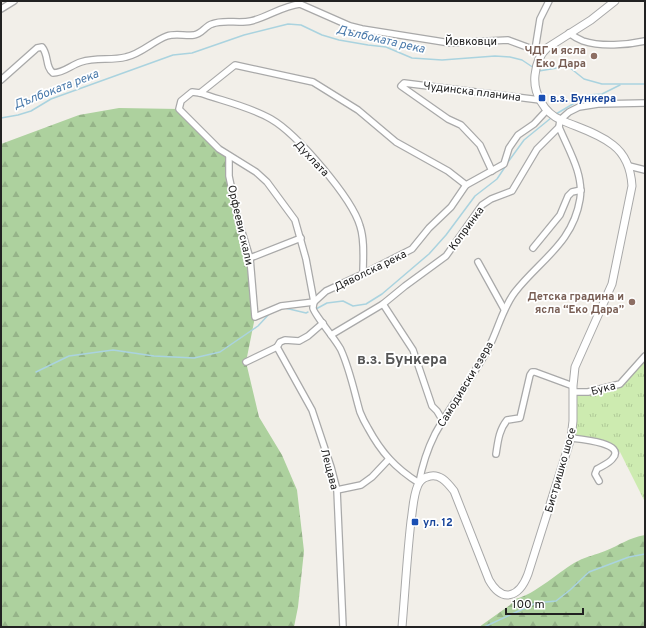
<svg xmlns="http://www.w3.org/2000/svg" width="646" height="628" viewBox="0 0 646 628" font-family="Overpass,sans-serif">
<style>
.grass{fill:url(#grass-tufts)}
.forest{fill:url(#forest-firs)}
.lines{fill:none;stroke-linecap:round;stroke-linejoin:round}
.stream{stroke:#aad3df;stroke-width:1.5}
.minor-casing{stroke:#a9a9a9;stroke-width:8}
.tertiary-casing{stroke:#a9a9a9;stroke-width:9}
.minor{stroke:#fff;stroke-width:5.5}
.tertiary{stroke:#fff;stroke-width:7}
.education-dot{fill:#8d6e63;stroke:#fff;stroke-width:1.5}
.transit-dot{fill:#1a4fb4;stroke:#fff;stroke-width:1.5}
.labels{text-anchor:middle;stroke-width:3.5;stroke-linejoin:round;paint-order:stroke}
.street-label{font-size:11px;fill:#222;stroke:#fff}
.education-label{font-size:11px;font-weight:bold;fill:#785e54;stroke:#fff;text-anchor:end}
.transit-label{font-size:11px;font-weight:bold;fill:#164399;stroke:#fff;text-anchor:start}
.water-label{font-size:12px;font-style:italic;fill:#4a7aab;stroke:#fff}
.district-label{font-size:15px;font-weight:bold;fill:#555;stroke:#fff}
</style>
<defs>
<pattern id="grass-tufts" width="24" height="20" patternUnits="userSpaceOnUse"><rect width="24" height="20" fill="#cdebb0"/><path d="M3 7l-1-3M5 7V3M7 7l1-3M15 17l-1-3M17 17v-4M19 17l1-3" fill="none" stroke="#b0c997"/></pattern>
<pattern id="forest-firs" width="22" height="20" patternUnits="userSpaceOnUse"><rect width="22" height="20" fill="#add19e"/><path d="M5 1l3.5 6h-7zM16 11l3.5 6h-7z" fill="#95b388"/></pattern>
</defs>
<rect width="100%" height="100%" fill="#f2efe9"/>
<polygon class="grass" points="645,356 645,502 620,452 605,444 571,438 573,392 620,384"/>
<g class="forest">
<polygon points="119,108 179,109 229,156 229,176 250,258 255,317 246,362 259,417 282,455 297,490 304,551 298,607 294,627 1,627 1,144 79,115"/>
<path d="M645,535V627H479L510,605L515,599C535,595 560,570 578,561C587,556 596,555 605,551C620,545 628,538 645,535Z"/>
</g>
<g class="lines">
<g class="stream">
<polyline points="539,71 563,67 569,67 584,79 602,84 645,84"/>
<polyline points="556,114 588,95 602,94 620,85"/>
<polyline points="1,118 18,115 31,111 51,99 173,55 192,53 244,35 288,24 301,25 322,35 339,40 368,45 386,47 412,58 442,60 495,56 510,57 522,60 534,68"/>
<polyline points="508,162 524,140 551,118"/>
<polyline points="316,309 327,303 343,301 353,306 366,304 382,294 429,254 446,235 475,196 497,179 505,167"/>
<polyline points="278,310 285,308 306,313 308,312"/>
<polyline points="36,372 69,356 113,350 154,356 194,358 220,352 258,326 271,312"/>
<polyline points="484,627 536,603 556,601 570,590 589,572 629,557 645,554"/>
</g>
<defs>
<g id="minor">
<polyline points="1,9 14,1"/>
<path d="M569,33C573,36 578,39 583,41C601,47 627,45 645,41"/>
<polyline points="537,51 535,50 540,19 549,1"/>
<path d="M1,80L37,48L42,47C49,55 45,67 53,73C64,73 71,65 81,62C97,57 111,61 126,57C141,54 153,41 167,36C175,33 185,36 194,35C202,34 205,26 212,24C224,19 238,24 251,21C268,17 282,6 300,4L350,26L362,29L450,43L508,40L535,50"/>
<polyline points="200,93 235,65 313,82 358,110 396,142 448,171 466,185"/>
<polyline points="229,156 229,176 238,219 250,258 255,317 281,306 314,302 326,291 363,274 412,249 429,228 451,207 466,185 504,164 509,148 518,135 534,124 547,110"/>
<polyline points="629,166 645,170"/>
<polyline points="492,171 480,145 461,125 448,119 401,86 404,83 540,100"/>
<polyline points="533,248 560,215 568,196 572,192 581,190"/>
<polyline points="250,258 301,238"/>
<polyline points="478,262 504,309"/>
<path d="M363,274C363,259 365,241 360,226C352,198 297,134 271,119C251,107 223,101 200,93L192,92L181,101L179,109L219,149L256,172L267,182L295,220L306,259L314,302C314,302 313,307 313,308C313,313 337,341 341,350C350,370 354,391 360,412C362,417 365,423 368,428C381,452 395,468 419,483C422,466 427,450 435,434C451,405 472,378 488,349C498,330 502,309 515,292C540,260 573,243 580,199C584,174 568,149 559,127"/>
<polyline points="383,304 413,350 432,406 437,411 443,421"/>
<polyline points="331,335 383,304 405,286 446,256 482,205 491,199 512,191 537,149 559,127 560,120 569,112 579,107 598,104 645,103"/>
<polyline points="277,347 312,410 331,467 337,490 343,627"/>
<polyline points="246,362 277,347 280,342 285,340 299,341 308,336 323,323"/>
<polyline points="573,392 588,392 620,384 645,356"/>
<path d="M571,438C579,439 626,443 613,458C610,463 602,466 597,469L595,474L599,481"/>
<path d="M496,454C498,441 499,430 507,420L520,418L530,375L532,372H535L573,386"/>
<polyline points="337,490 361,485 372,477 389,459"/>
</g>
<path id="tertiary" d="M402,627C405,592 407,556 411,521C413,509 413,496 418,485C420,481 423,478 427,477C439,472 447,482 454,491L489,580C502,603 519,598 528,574L571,438L573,421V386L575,367L612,284L632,186C631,170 626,155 613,145C598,133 579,128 561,120C544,113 533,93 535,75C536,65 539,55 547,48L591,20L615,1"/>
</defs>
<use href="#minor" class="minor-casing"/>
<use href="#tertiary" class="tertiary-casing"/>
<use href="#minor" class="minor"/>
<use href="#tertiary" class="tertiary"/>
</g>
<g class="education-dot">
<circle cx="594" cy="56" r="4"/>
<circle cx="632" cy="302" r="4"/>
</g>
<g class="transit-dot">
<rect x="538" y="94" width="8" height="8" rx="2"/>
<rect x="411" y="518" width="8" height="8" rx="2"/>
</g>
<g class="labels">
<g class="street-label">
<text x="471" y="45">Йовковци</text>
<text transform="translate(472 91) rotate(7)" y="4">Чудинска планина</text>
<text transform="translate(312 158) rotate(47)" y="4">Духлата</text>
<text transform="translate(241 225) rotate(77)" y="4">Орфееви скали</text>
<text transform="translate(466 228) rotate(-54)" y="4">Копринка</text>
<text transform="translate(370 270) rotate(-26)" y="4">Дяволска река</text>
<text transform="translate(465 384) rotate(-59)" y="4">Самодивски езера</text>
<text transform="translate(603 388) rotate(-14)" y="4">Бука</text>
<text transform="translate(330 469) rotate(75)" y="4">Лещава</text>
<text transform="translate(560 470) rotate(-74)" y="4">Бистришко шосе</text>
</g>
<g class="education-label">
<text x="586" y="54">ЧДГ и ясла<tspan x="586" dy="13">Еко Дара</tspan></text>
<text x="624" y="300">Детска градина и<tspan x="624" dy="13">ясла “Еко Дара”</tspan></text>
</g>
<g class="transit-label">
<text x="550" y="102">в.з. Бункера</text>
<text x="423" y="526">ул. 12</text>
</g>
<g class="water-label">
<text transform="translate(381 39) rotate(13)" y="4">Дълбоката река</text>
<text transform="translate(56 89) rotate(-21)" y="4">Дълбоката река</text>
</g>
<g class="district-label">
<text x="402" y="364">в.з. Бункера</text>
</g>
</g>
<rect width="646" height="628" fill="none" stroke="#222222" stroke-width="4"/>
<path d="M506 608v6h77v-6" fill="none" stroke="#222222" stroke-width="2"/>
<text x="512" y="608" font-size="12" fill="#222222" stroke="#ffffff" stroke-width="3" paint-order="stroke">100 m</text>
</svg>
